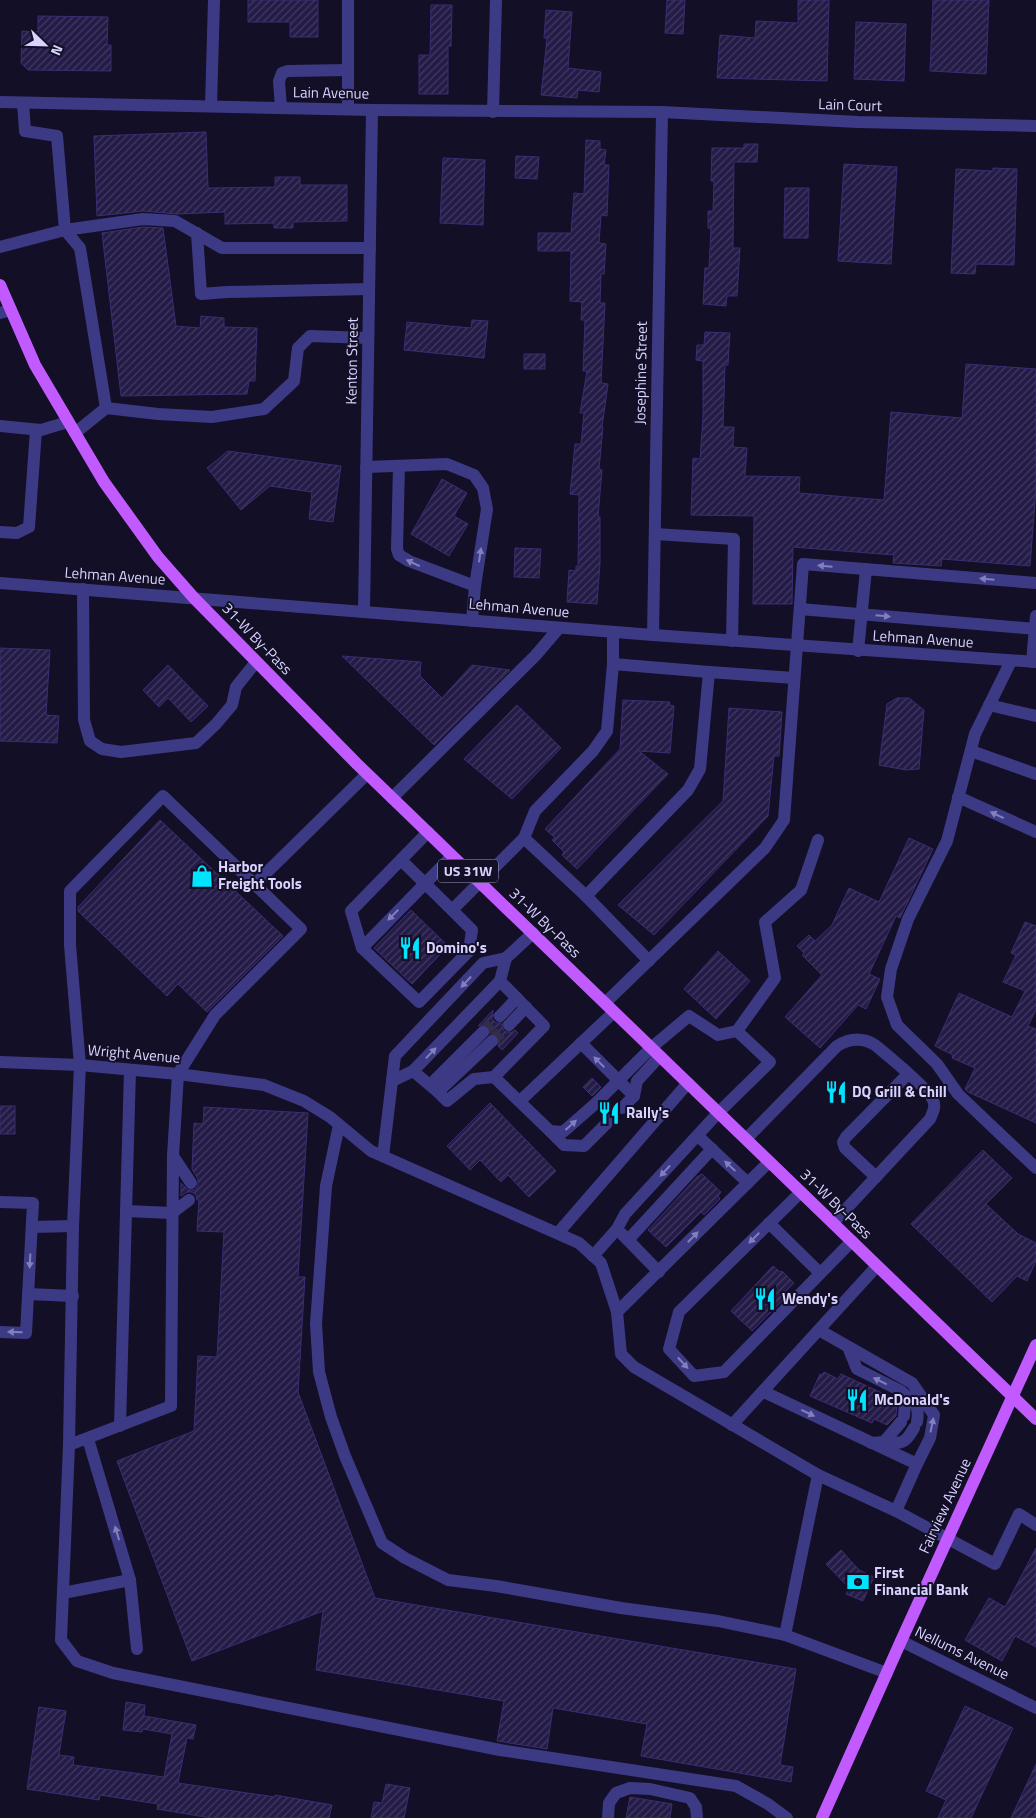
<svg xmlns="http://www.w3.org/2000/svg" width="1036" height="1818" viewBox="0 0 1036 1818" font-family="'Titillium Web',sans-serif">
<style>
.building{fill:url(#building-hatch);stroke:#3b2d73}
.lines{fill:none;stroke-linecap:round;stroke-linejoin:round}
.minor-tunnel{stroke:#312d47;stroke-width:12;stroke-dasharray:12 6;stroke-linecap:butt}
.minor{stroke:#3d3a85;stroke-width:12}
.major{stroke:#c25bff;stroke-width:12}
.oneway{fill:#837fbc}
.labels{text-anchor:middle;stroke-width:4;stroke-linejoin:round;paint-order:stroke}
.shield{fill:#130f26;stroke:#9e99be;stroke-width:1}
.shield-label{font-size:14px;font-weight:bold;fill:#d9d4ff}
.street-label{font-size:15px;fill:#d9d4ff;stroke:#130f26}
.poi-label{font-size:15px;font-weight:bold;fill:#d9d4ff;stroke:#130f26;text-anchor:start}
</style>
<defs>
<pattern id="building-hatch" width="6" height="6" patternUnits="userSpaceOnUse" patternTransform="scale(1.25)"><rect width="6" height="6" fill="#241b47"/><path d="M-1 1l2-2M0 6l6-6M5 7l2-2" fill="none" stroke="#433b63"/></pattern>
</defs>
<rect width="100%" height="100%" fill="#130f26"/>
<g class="building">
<polygon points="248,0 318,0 318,37 290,37 290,22 248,22"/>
<polygon points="667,0 685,0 683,34 665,33"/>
<polygon points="798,0 829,0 827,81 717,78 720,35 755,38 756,21 798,23"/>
<polygon points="933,0 989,0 986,74 930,71"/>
<polygon points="431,5 452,5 451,46 448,46 448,94 419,94 419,55 430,55"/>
<polygon points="546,10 572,12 568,68 601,72 599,92 578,90 577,98 541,95 547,38 544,38"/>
<polygon points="38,16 108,17 107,45 111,45 111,71 28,70 21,63 22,31 38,32"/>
<polygon points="856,22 906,24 904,81 854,79"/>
<polygon points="206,132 208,188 275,187 275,177 300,177 300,185 347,185 347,221 293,222 293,228 274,228 274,223 225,224 225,212 178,214 143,211 97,216 94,136"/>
<polygon points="586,140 600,141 600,149 606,150 604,165 609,165 607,216 601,215 599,243 606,244 604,274 601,274 600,303 605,303 601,383 608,384 602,427 603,427 599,469 602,470 598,517 600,517 600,563 597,604 567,602 569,570 576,571 576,566 578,567 579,495 570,494 575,444 581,444 584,413 580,413 587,371 583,371 585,320 581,320 582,302 570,301 571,251 538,251 538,233 571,233 574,193 584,194"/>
<polygon points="744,144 758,144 757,162 734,162 733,248 740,248 737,296 727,296 726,306 703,304 705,268 709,268 711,228 708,228 708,211 713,211 714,181 711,181 712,148 744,148"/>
<polygon points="516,156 539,157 537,179 515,178"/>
<polygon points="443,158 485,160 483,225 440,223"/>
<polygon points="844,164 897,167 891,264 838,261"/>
<polygon points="993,168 1017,169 1014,265 976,264 975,274 951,273 956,169 993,171"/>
<polygon points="785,188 809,188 808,238 784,238"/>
<polygon points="143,227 163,228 176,326 200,328 201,316 224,318 224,327 257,328 255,381 249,381 247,394 121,396 102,233"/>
<polygon points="472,320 488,321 484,358 404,350 407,322 471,328"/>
<polygon points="705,332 730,333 728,365 725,365 723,427 734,427 733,447 747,448 745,476 800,477 799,493 884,500 891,412 962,418 966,364 1036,369 1036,488 1030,566 942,559 941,566 893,563 894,555 793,547 792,604 753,604 754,516 691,515 693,458 700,459 703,418 703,361 696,360 697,345 704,345"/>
<rect x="524" y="354" width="21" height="15"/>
<polygon points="228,451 341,466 333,522 309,519 312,492 270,486 241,510 207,468"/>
<polygon points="442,479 467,493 454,516 468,524 449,556 411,534"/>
<polygon points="515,548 541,549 539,578 514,577"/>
<polygon points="0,648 50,650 46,715 59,716 57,743 0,741"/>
<polygon points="342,656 421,662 420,676 442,698 472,665 510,670 434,745"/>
<polygon points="168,665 208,706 191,722 168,698 159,707 143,690"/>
<polygon points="897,698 909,698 924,710 919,769 906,770 879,765 887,704"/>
<polygon points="623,700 670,702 669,705 674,706 670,753 639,751 668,774 577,869 562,855 564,852 552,840 555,838 545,829 620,749"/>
<polygon points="517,705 561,748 512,799 464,759"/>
<polygon points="729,708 782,712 779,756 774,756 768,816 654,935 618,905 723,801"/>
<polygon points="160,820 283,936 207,1012 178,984 167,996 78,911 78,907"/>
<polygon points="909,838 933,849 900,918 896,916 869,974 880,979 866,1009 858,1005 820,1048 785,1017 822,975 802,955 804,953 797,946 809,935 815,941 832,925 849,888 879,902"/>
<polygon points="411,910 448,946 412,984 374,948"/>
<polygon points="1025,922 1036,926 1036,1010 1028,1026 1036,1029 1036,1123 968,1092 965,1089 975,1068 952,1058 953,1055 935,1046 959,993 1012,1017 1025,991 1003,982 1016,955 1011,953"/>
<polygon points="718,951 750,981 716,1019 684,989"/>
<polygon points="493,1010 492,1019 495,1022 501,1024 504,1031 511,1033 515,1030 518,1033 502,1050 498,1046 500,1040 498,1035 491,1033 489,1027 486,1024 478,1026"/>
<polygon points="592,1078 601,1087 592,1096 583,1087"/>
<polygon points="490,1103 556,1171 529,1197 508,1175 501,1182 480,1160 470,1170 447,1146"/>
<rect x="0" y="1106" width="15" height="28"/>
<polygon points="204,1107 308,1113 298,1277 305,1277 298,1392 375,1598 796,1669 780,1765 793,1767 791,1782 641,1756 647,1724 553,1708 547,1749 497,1741 504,1701 316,1670 323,1611 192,1661 117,1461 194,1431 198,1356 217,1357 224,1232 197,1231 199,1200 197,1200 196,1195 192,1192 187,1192 181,1196 181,1183 188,1190 195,1190 198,1186 198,1179 192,1169 194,1123 203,1124"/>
<polygon points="983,1150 1012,1178 986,1204 1018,1234 1036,1243 1036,1261 1027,1281 1017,1276 992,1302 911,1224"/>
<polygon points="702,1174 721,1192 718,1196 720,1199 704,1215 701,1212 666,1247 648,1230 697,1177"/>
<polygon points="773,1266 780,1272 782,1271 794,1283 780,1297 783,1300 752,1331 731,1311"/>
<polygon points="824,1372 838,1379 841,1374 895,1399 893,1402 897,1404 896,1416 887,1425 874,1419 872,1423 810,1396 820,1374 822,1375"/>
<polygon points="1036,1548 1036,1647 1015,1636 1002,1661 965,1640 989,1598 1005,1607"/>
<polygon points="841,1550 859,1570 874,1577 863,1601 846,1594 849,1588 826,1564"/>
<polygon points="126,1702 145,1705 144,1716 196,1725 193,1739 187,1738 178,1783 275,1797 275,1795 332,1805 329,1818 211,1818 157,1809 158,1804 100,1795 99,1800 27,1789 39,1707 66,1711 59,1755 74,1757 73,1765 164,1777 172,1734 143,1729 142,1732 123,1730"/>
<polygon points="965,1706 1013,1728 971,1818 938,1818 946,1800 926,1791"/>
<polygon points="1036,1764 1036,1818 1011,1818"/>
<polygon points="386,1784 410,1788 404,1818 371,1818 374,1802 382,1803"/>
<polygon points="630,1797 672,1804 670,1818 626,1818"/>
</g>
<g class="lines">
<g class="minor-tunnel">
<polyline points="483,1032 500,1016"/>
<polyline points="492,1041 509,1025"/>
</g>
<g class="minor">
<polyline points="0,102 372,110 662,112 858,122 1036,126"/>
<polyline points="211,106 214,0"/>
<polyline points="281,108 279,81 282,73 288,71 348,70"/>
<polyline points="348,109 348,0"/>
<polyline points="493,112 496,0"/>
<polyline points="65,230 143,219 175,221 222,248 370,248"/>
<polyline points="65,230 80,248 106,408"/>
<polyline points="197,233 201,294 227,292 369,289"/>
<polyline points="0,247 65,230 57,136 25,131 23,103"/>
<polyline points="0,313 11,310"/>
<polyline points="0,426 41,430 68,422"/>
<polyline points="75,433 106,408 158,414 212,417 264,409 294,381 298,348 310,336 368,338"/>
<polyline points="399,466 397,549 399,555 409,561 475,586"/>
<polyline points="366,467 447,464 474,475 483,488 487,509 475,586 472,621"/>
<polyline points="0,532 17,533 29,527 36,430"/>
<polyline points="655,534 734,539 732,641"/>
<polyline points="0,583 653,635 1036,662"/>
<polyline points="83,589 84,720 90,741 102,749 121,752 196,743 216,724 232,705 236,687 256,662"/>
<polyline points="800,609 1036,629"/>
<polyline points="364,612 372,110"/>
<polyline points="613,632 613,664 709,672"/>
<polyline points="653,635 662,112"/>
<polyline points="858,651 866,569"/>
<polyline points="1011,661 975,734 947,841 908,919 891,969 887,997 897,1025 937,1064 958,1094 1036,1168"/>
<polyline points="1032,662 1036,616"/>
<polyline points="989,705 1036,716"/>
<polyline points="971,751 1036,774"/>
<polyline points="958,797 1036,832"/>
<polyline points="392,798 535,656 559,628"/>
<polyline points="428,832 351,911 362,948 419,1002 469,951 472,930 452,910 524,838"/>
<polyline points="401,860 452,910"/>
<polyline points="255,884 367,774"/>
<polyline points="586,896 524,838 535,811 593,751 607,731 613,664"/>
<polyline points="362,948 452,856"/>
<polyline points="649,961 586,896 688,790 700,769 709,672 794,678"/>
<polyline points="500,981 544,1026 494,1077 550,1131 563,1132 595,1104 651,1048 689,1016 718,1035 737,1031"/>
<polyline points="605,1003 765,848 784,820 803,564 1036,583"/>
<polyline points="500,1016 517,998"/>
<polyline points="509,1025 526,1007"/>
<polyline points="581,1043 634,1096"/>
<polyline points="0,1062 80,1065 178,1074 264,1085 304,1101 330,1117 371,1151 579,1243 601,1263 617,1312 621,1354 634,1367 818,1475"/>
<polyline points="413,1071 438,1092 447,1101 474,1079 494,1077"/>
<polyline points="392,1081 413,1071 500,981 506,958"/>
<polyline points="430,1085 483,1032"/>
<polyline points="438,1092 492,1041"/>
<polyline points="520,1101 614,1012"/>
<polyline points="622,1108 634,1096 637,1081 660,1056"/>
<polyline points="339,1125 326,1186 316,1324 319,1372 331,1417 345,1456 382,1543 405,1558 448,1580 496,1586 621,1608 718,1621 785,1635"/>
<polyline points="550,1131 564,1145 584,1146 613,1117"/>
<polyline points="698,1136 748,1183"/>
<path d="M746,1139L837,1046C850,1038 862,1037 875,1045C887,1055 929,1089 933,1100C936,1107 933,1112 930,1119L833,1223"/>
<polyline points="173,1156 191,1183"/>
<polyline points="383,1156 395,1056 483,963 506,958 533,933"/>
<polyline points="876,1177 845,1148 843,1142 846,1137 908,1074"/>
<polyline points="801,1192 679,1312 669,1349 694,1376 724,1372 852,1241"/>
<polyline points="0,1202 33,1203 26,1333 0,1332"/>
<polyline points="126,1211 172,1213 189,1200"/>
<polyline points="769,1223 820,1273"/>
<polyline points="32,1227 73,1226"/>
<polyline points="558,1233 688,1083"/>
<polyline points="622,1234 659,1272"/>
<polyline points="628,1240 712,1149"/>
<polyline points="593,1256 617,1229 625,1214 718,1113 770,1062 737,1031 775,978 765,922 801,890 818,840"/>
<polyline points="28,1294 73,1296"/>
<polyline points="617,1312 769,1162"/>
<polyline points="848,1347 857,1369 901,1391 905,1403 904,1416"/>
<polyline points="764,1392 917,1464 930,1438 934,1415 912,1383 819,1330"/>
<path d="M902,1392C914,1402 920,1405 917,1422"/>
<polyline points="732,1425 877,1266"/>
<polyline points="120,1426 130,1070"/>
<polyline points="88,1439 130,1580"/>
<path d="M884,1442C902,1444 905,1444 914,1428"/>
<polyline points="871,1443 884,1442 901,1422"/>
<polyline points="69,1445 171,1406 173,1156 178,1074 215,1015 301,929 163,796 70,891 70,945 80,1065 73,1226 69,1445 61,1640 77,1661 113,1673 500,1750 736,1786 768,1804 787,1818"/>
<polyline points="896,1511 917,1464"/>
<polyline points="63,1593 130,1580 137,1649"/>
<polyline points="901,1641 1036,1708"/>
<polyline points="887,1673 785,1635 818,1475 896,1511 995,1564 1019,1514 1036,1525"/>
<polyline points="608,1818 609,1803 616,1793 630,1788 650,1789 690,1798 696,1807 697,1818"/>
</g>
<g class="major">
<polyline points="0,285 35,365 104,482 158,557 194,598 357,764 1036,1419"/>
<polyline points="822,1818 901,1641 1036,1345"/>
</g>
</g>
<defs><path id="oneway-solid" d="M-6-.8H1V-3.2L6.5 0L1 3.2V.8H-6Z" transform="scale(1.25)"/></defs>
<g class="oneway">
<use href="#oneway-solid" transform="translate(480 555) rotate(-82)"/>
<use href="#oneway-solid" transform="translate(413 563) rotate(-155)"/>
<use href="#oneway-solid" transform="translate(825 566) rotate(-175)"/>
<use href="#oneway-solid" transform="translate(987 579) rotate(-175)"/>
<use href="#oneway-solid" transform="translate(883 616) rotate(5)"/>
<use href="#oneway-solid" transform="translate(997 815) rotate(-155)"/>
<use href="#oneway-solid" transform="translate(393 915) rotate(135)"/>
<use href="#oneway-solid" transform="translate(466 982) rotate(133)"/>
<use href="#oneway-solid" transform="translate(431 1053) rotate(-46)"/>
<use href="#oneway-solid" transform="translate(599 1062) rotate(-135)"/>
<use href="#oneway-solid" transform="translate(571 1125) rotate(-42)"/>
<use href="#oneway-solid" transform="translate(730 1166) rotate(-137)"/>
<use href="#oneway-solid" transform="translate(665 1171) rotate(133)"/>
<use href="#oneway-solid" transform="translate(693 1237) rotate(-45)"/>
<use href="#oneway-solid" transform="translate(754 1238) rotate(135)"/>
<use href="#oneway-solid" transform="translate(30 1261) rotate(93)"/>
<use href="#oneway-solid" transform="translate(15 1332) rotate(-179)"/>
<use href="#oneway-solid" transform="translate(683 1363) rotate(47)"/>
<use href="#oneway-solid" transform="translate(880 1381) rotate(-154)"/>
<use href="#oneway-solid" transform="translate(808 1413) rotate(25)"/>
<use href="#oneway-solid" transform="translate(932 1425) rotate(-78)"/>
<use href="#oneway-solid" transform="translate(117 1533) rotate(-107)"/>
</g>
<defs>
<symbol id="shop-bare" viewBox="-9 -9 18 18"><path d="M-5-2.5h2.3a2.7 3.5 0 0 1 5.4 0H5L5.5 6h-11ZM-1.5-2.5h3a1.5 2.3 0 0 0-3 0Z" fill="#00e5ff" stroke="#130f26" stroke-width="2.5" paint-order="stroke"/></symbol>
<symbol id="restaurant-bare" viewBox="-9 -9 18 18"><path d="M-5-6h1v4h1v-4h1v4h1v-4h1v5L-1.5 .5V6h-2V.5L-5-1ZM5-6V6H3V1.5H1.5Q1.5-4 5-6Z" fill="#00e5ff" stroke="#130f26" stroke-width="2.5" paint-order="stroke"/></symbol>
<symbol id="bank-bare" viewBox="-9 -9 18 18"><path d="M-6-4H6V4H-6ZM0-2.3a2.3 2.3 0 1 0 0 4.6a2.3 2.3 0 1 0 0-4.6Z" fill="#00e5ff" stroke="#130f26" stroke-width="2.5" paint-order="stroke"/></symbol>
</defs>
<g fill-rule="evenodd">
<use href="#shop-bare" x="186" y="860" width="32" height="32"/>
<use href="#restaurant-bare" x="394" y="932" width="32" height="32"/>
<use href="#restaurant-bare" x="820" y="1076" width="32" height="32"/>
<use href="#restaurant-bare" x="593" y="1097" width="32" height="32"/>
<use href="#restaurant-bare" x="749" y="1283" width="32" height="32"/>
<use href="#restaurant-bare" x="841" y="1384" width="32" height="32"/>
<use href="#bank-bare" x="842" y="1566" width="32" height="32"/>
</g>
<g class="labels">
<rect class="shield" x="438" y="859.5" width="60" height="23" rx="4"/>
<g class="shield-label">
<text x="468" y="876">US 31W</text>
</g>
<g class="street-label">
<text transform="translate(331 93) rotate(1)" y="5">Lain Avenue</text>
<text transform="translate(850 105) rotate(2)" y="5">Lain Court</text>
<text transform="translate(352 361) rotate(-89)" y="5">Kenton Street</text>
<text transform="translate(641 373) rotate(-89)" y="5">Josephine Street</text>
<text transform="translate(115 576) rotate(4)" y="5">Lehman Avenue</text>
<text transform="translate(519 608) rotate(5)" y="5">Lehman Avenue</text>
<text transform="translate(257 639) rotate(46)" y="5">31-W By-Pass</text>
<text transform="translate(923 639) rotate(4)" y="5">Lehman Avenue</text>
<text transform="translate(545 923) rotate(44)" y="5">31-W By-Pass</text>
<text transform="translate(134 1054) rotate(5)" y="5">Wright Avenue</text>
<text transform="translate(836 1204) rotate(44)" y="5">31-W By-Pass</text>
<text transform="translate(945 1506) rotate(-65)" y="5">Fairview Avenue</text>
<text transform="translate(962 1653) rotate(26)" y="5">Nellums Avenue</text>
</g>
<g class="poi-label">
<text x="218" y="872">Harbor<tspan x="218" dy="17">Freight Tools</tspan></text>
<text x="426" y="953">Domino's</text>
<text x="852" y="1097">DQ Grill &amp; Chill</text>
<text x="626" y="1118">Rally's</text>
<text x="782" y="1304">Wendy's</text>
<text x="874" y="1405">McDonald's</text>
<text x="874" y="1578">First<tspan x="874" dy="17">Financial Bank</tspan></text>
</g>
</g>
<g transform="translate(45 45) rotate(113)" stroke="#130f26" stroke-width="4" paint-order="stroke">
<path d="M0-4L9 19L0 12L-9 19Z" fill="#d9d4ff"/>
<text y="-8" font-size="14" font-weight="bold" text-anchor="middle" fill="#d9d4ff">N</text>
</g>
</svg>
